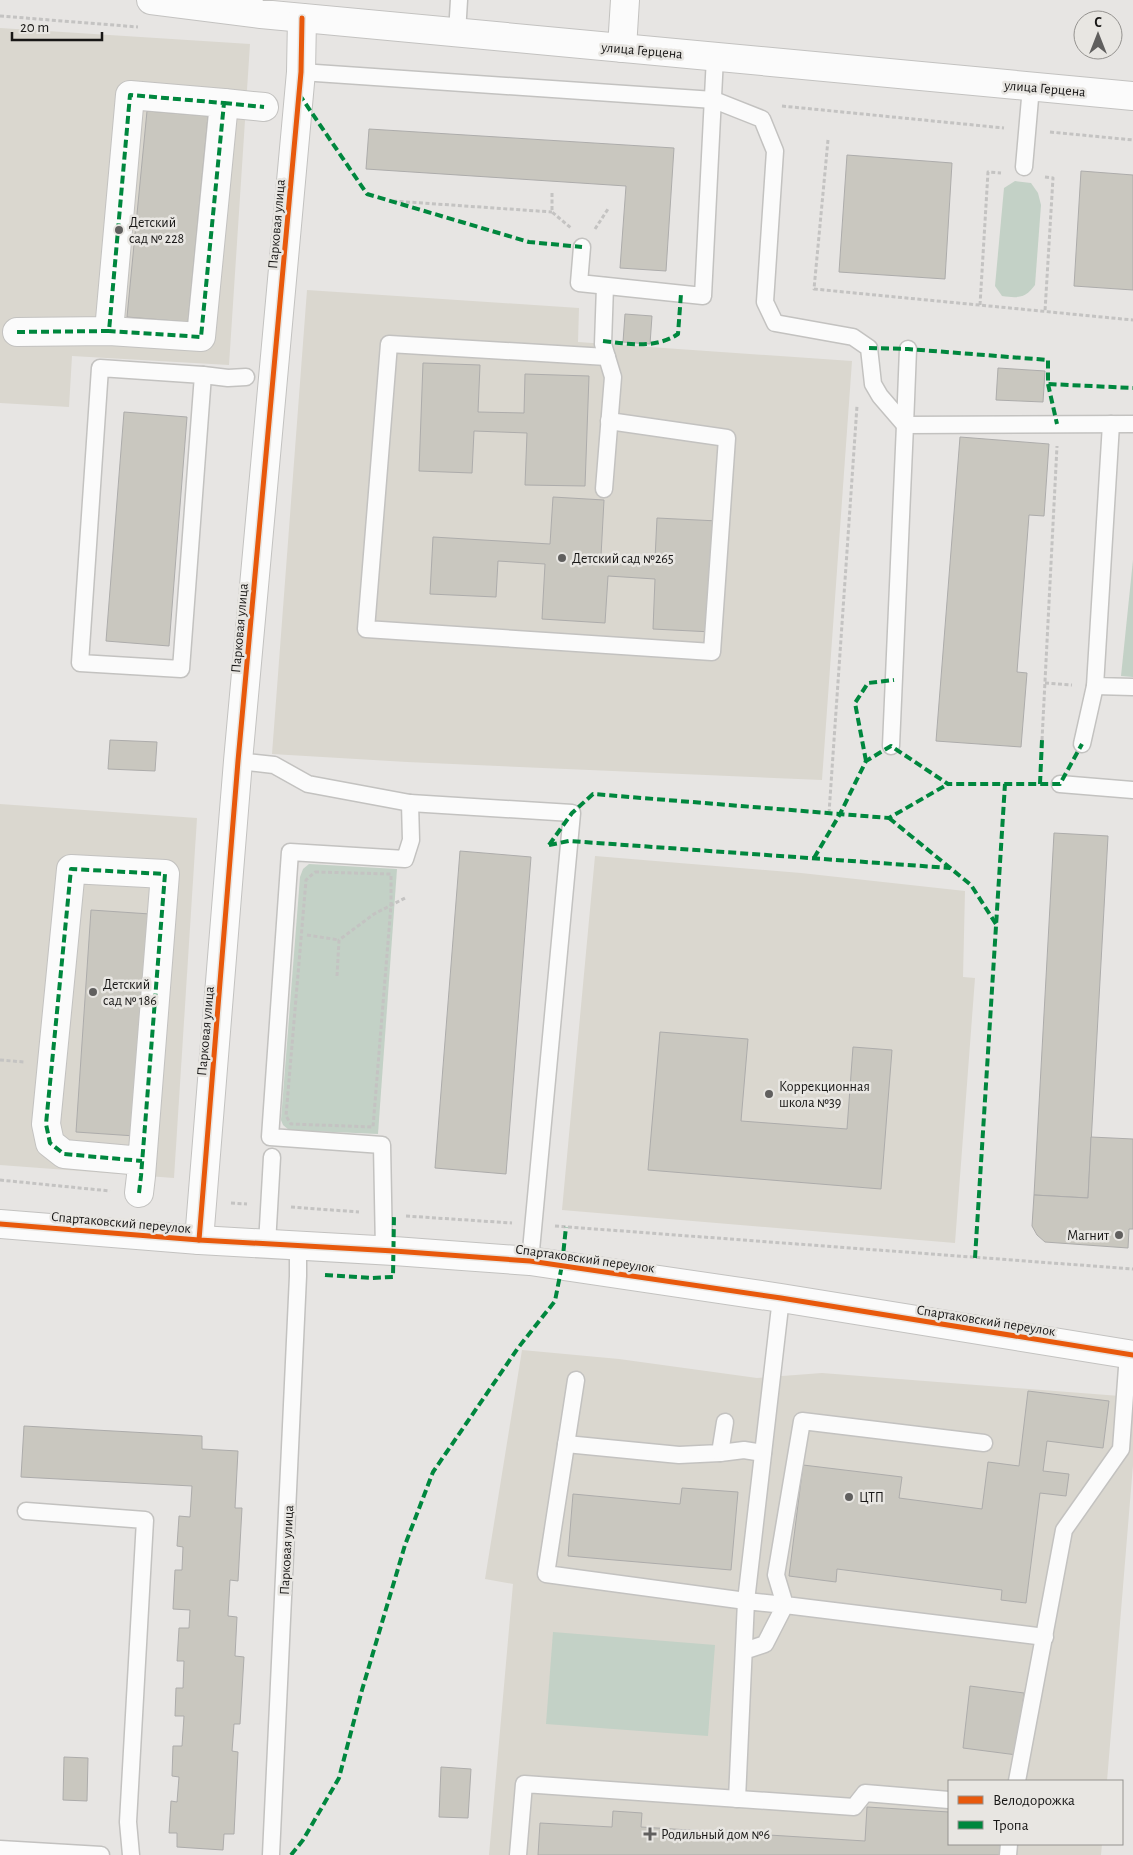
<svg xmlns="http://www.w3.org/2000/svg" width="1133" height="1855" viewBox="0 0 1133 1855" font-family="'Alegreya Sans',sans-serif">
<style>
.built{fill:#dad7cf}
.green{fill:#c3d1c6}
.building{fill:#c9c7bf;stroke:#adacab}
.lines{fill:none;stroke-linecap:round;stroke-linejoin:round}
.lane-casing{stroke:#c3c2c0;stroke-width:19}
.street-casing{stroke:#c3c2c0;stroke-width:30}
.path{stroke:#c4c3c2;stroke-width:3;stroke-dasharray:4 2.5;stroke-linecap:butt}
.lane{stroke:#fbfbfb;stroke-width:16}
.street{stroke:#fbfbfb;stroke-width:28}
.quiet{stroke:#00873e;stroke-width:4;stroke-dasharray:8 4;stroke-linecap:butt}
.cycleway-casing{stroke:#e8e6e2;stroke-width:8}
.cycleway{stroke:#e8590c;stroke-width:5}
.poi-dot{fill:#605f5e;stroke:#e8e6e2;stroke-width:2}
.labels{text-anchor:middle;stroke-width:5;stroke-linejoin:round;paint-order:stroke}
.street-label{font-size:14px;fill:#181716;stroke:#e8e6e2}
.poi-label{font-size:14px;fill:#181716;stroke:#e8e6e2;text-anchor:start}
</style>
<rect width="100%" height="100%" fill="#e7e5e3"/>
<g class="built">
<polygon points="0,28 250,44 229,365 72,356 69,407 0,403"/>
<polygon points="307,290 579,308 578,342 852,361 822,780 407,762 272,754"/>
<polygon points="0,804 197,818 174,1178 0,1165"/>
<polygon points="595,856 801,873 965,891 963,977 975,978 955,1243 562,1210"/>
<polygon points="522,1350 619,1359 757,1378 822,1373 1133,1397 1133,1465 1107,1781 949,1781 949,1844 1102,1844 1101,1855 489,1855 513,1584 485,1579"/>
</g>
<g class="green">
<path d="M1015,181L1031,183L1038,193L1041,205L1035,285C1025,299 1017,298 1002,296L995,286L1004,188Z"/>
<polygon points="1133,560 1133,677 1121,676"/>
<polygon points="309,864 397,869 378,1134 289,1130 283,1125 281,1120 300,877 303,869"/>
<polygon points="553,1632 715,1645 708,1736 546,1724"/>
</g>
<g class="building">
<polygon points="147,111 208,116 188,322 127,317"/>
<polygon points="369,129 674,148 666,271 620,268 626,186 366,169"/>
<polygon points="847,155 952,163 945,279 839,272"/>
<polygon points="1081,171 1133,175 1133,290 1074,286"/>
<polygon points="625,314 652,316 650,344 623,342"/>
<polygon points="423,363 480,365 478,412 524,413 525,374 589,376 585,486 525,485 527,433 474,431 472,473 419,471"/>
<polygon points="998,368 1045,371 1043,402 996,400"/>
<polygon points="124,412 187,417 169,646 106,641"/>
<polygon points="960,437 1049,444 1044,516 1029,515 1017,672 1027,673 1021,747 936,741"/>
<polygon points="553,497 604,500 601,556 655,559 657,518 718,521 712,632 653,629 655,579 608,576 605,623 542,619 545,564 498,561 496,597 430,594 433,537 550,544"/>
<polygon points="110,740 157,742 155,771 108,769"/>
<polygon points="1054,833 1108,836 1088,1198 1034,1195"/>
<polygon points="460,851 531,857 506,1174 435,1168"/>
<polygon points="91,910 150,914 135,1136 76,1132"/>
<polygon points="660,1032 748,1039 741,1121 847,1129 853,1047 892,1050 881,1189 648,1170"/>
<polygon points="1091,1137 1133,1139 1133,1229 1129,1229 1128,1248 1045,1242 1037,1235 1032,1226 1034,1195 1088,1198"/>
<polygon points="1028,1391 1109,1401 1103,1448 1047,1441 1043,1471 1069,1474 1066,1496 1040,1493 1026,1603 1001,1600 1002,1590 837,1569 836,1582 789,1576 803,1465 902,1477 899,1498 982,1509 988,1462 1019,1466"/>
<polygon points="24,1426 202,1436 202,1449 238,1451 235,1508 242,1508 238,1581 230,1580 228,1616 237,1617 235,1656 244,1657 240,1724 234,1724 232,1751 238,1752 234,1834 224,1834 223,1850 177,1847 177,1833 169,1833 171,1801 177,1802 179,1777 172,1776 173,1746 182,1746 184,1716 175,1716 176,1688 183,1688 184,1661 177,1661 179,1628 189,1628 190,1610 173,1609 175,1570 182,1570 183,1547 177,1546 179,1516 190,1517 192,1486 21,1477"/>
<polygon points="682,1488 738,1492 731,1570 568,1556 573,1494 680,1504"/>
<polygon points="970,1686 1024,1693 1017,1755 963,1748"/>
<polygon points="64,1757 88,1758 87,1801 63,1800"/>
<polygon points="441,1767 471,1769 468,1818 439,1817"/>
<polygon points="867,1807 949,1812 949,1844 1001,1844 1000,1855 538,1855 540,1823 612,1827 613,1811 642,1813 641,1827 865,1841"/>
</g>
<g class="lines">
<defs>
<g id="lane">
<polyline points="457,33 459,0"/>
<polyline points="301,72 714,100 762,119 775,151 765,302 775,323 853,337 869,348 873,384 880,396 905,425"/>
<polyline points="1024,167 1031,87"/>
<polyline points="582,247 579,283 703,296 715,57"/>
<polyline points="607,357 389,344 366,629 712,652 727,438 609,421"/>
<polygon points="100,368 203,375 181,669 80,663"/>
<polyline points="203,375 228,378 246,377"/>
<polyline points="1111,424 1095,686 1133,687"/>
<polyline points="905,425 908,349"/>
<polyline points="604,489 613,377 603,344 605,286"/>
<polyline points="1082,744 1095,686"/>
<polyline points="891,746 905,425 1133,424"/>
<polyline points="238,761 274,765 308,784 410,803 572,813 530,1261"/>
<polyline points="1060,784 1133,790"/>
<polyline points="267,1244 272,1157"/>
<polyline points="384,1250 382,1145 270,1137 290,852 405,859 411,840 410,803"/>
<polyline points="576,1380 546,1574 746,1601 781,1298"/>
<polyline points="984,1443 802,1421 776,1575 785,1605 1045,1637"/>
<polyline points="566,1444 679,1455 720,1453 725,1422"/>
<polyline points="720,1453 744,1450 763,1453"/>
<polyline points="26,1511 145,1520 128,1822 131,1855"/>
<polyline points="1017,1781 1064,1530 1121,1449 1128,1354"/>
<polyline points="737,1799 746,1601 785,1605 765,1644 744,1651"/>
<polyline points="0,1849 101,1855"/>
<polyline points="271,1855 298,1276 298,1245"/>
<polyline points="518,1855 524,1784 854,1807 865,1793 949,1800"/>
<polyline points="1008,1855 1009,1844"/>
</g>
<g id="street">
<polyline points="151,0 261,14 1133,96"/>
<polyline points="622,48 625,0"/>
<polyline points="224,103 264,107"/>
<polyline points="17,332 109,331 130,95 224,103 201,337 109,331"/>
<polyline points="139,1193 141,1176 165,874 71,869 46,1124 50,1143 64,1154 142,1161"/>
<polyline points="0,1224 199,1240 394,1251 530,1261 781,1298 1133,1355"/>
<polyline points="199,1240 238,761 301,72 302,18"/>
</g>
</defs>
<use href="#lane" class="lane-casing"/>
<use href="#street" class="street-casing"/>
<g class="path">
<polyline points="0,16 138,27"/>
<polyline points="782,106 1004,128"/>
<polyline points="1050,132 1133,140"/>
<polyline points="828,140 814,289 1133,320"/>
<polyline points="1045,177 1053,178 1045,311"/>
<polyline points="552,193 552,212 571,228"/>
<polyline points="393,201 552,212"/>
<polyline points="595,229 608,209"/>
<polyline points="980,305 988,172 1001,173"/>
<polyline points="1045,683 1072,685"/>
<polyline points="1042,740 1057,446"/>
<polyline points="829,813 857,406"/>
<polygon points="315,872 391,874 391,905 373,1127 291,1124 286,1116 306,880"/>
<polyline points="307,935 339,940"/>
<polyline points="337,976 339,940 374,914 407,897"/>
<polyline points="0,1060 24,1062"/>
<polyline points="0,1180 110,1191"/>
<polyline points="231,1203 247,1204"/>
<polyline points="291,1207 359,1212"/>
<polyline points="406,1216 512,1223"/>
<polyline points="555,1226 1133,1269"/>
</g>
<use href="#lane" class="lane"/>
<use href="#street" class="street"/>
<g class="quiet">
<polyline points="299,94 367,194 529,242 582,247"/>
<polyline points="224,103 264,107"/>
<polyline points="17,332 109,331 130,95 224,103 201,337 109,331"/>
<path d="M603,341C630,344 655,349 678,334L681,294"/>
<polyline points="869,348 908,349 1048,360 1048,384 1133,388"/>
<polyline points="1048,384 1057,424"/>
<polyline points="866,761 855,703 868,683 894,680"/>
<polyline points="1040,784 1042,740"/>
<polyline points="889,818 971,885 996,924"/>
<polyline points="549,845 572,813 593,794 889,818 948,784"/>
<polyline points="549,845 569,841 950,868"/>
<polyline points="814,858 840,814 866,761 891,746 948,784 1060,784 1082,744"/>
<polyline points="139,1193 141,1176 165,874 71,869 46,1124 50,1143 64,1154 142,1161"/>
<polyline points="975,1258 1005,784"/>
<polyline points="325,1275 371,1278 393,1277 394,1215"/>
<polyline points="291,1855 303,1840 339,1778 362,1690 405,1545 433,1472 518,1348 555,1301 562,1265 566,1227"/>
</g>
<defs>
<g id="cycleway">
<polyline points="0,1224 199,1240 394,1251 530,1261 781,1298 1133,1355"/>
<polyline points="199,1240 238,761 301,72 302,18"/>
</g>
</defs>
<use href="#cycleway" class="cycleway-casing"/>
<use href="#cycleway" class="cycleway"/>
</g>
<g class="poi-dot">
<circle cx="119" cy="230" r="5"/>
<circle cx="562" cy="558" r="5"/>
<circle cx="93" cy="992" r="5"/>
<circle cx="769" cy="1094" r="5"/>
<circle cx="1119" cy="1235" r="5"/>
<circle cx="849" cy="1497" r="5"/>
<path d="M647.5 1826.5h5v5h5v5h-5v5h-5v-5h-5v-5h5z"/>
</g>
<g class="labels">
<g class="street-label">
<text transform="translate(642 50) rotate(5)" y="5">улица Герцена</text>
<text transform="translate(1045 88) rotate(5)" y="5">улица Герцена</text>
<text transform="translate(276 224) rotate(-85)" y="5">Парковая улица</text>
<text transform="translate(239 628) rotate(-85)" y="5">Парковая улица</text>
<text transform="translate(205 1031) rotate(-85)" y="5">Парковая улица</text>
<text transform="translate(121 1222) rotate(5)" y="5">Спартаковский переулок</text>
<text transform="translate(585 1258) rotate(8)" y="5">Спартаковский переулок</text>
<text transform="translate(986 1320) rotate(9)" y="5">Спартаковский переулок</text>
<text transform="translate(286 1550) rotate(-87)" y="5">Парковая улица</text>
</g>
<g class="poi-label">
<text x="129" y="227">Детский<tspan x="129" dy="16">сад № 228</tspan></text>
<text x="572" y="563">Детский сад №265</text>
<text x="103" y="989">Детский<tspan x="103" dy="16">сад № 186</tspan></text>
<text x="779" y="1091">Коррекционная<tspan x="779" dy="16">школа №39</tspan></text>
<text x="1109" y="1240" text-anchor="end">Магнит</text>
<text x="859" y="1502">ЦТП</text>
<text x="661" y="1839">Родильный дом №6</text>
</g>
</g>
<rect x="948" y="1780" width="175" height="65" fill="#e8e6e2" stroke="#959390"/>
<rect x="958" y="1796" width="25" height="8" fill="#e8590c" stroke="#959390"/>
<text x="993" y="1805" font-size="15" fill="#181716">Велодорожка</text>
<rect x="958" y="1821" width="25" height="8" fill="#00873e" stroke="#959390"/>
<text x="993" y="1830" font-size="15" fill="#181716">Тропа</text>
<g transform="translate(1098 35)"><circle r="24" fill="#e8e6e2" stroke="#959390"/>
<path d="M0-4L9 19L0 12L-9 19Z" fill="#605f5e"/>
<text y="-8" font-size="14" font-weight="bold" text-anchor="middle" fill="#181716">С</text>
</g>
<path d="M12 32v8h90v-8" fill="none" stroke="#181716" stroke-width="2.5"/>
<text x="20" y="32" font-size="15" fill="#181716" stroke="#e8e6e2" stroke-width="4" paint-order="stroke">20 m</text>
</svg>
